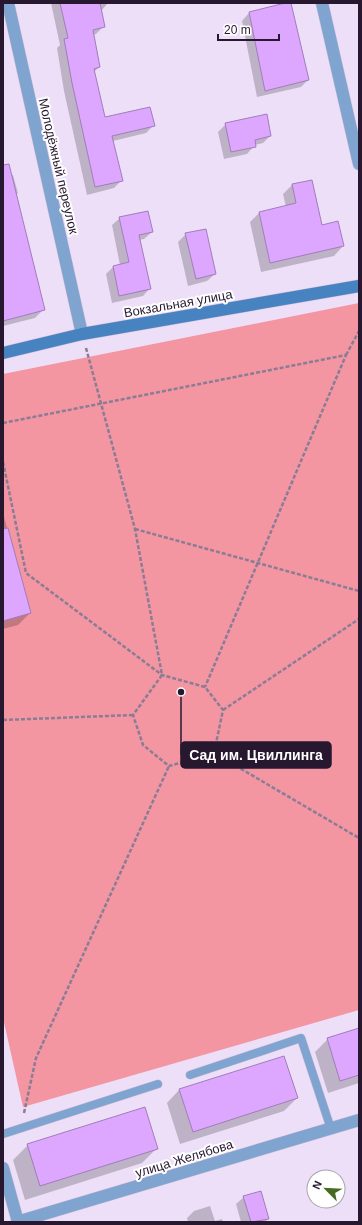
<svg xmlns="http://www.w3.org/2000/svg" width="362" height="1225" viewBox="0 0 362 1225" font-family="Helvetica,sans-serif">
<style>
.green{fill:#f396a2}
.shadow{fill:#0003}
.building{fill:#dda6ff;stroke:#a17db8}
.lines{fill:none;stroke-linecap:round;stroke-linejoin:round}
.lane-casing{stroke:#cabbd5;stroke-width:9}
.street-casing{stroke:#cabbd5;stroke-width:13}
.secondary-casing{stroke:#cabbd5;stroke-width:13}
.path{stroke:#8b7c95;stroke-width:2.5;stroke-dasharray:4 2;stroke-linecap:butt}
.lane{stroke:#7ea4cf;stroke-width:8}
.street{stroke:#7ea4cf;stroke-width:12}
.secondary{stroke:#4782c1;stroke-width:12}
.labels{text-anchor:middle;stroke-width:4;stroke-linejoin:round;paint-order:stroke}
.street-label{font-size:13px;fill:#271830;stroke:#fff}
.leader{fill:none;stroke:#271830;stroke-width:1.5}
.callout-dot{fill:#271830;stroke:#fff;stroke-width:1.5}
.callout{fill:#271830;stroke:#271830;stroke-width:1.5}
.callout-label{font-size:14px;text-anchor:middle;font-weight:bold;fill:#fff}
</style>
<rect width="100%" height="100%" fill="#eedff9"/>
<polygon class="green" points="359,303 359,1010 23,1107 3,1018 3,374"/>
<g class="shadow">
<polygon points="51,3 108,3 101,11 104,26 96,34 93,35 99,67 93,73 104,118 154,125 146,133 113,141 122,180 114,188 87,195 64,91 57,48 60,45"/>
<polygon points="290,3 308,80 301,87 257,97 242,21 249,13"/>
<polygon points="226,124 270,136 263,143 255,145 247,154 224,159 218,132"/>
<polygon points="13,175 18,193 16,195 43,310 35,318 3,326 3,178"/>
<polygon points="292,185 322,226 343,246 334,256 261,272 250,222 259,213 286,207 283,194"/>
<polygon points="120,218 152,232 144,239 139,240 150,288 143,296 112,303 106,274 113,267 120,265 112,225"/>
<polygon points="186,234 215,274 207,281 188,286 178,242"/>
<polygon points="3,513 30,613 18,625 3,629"/>
<polygon points="359,1029 359,1083 328,1093 315,1052 328,1039"/>
<polygon points="283,1057 297,1098 284,1111 180,1144 167,1103 179,1090"/>
<polygon points="28,1145 157,1148 142,1163 25,1200 13,1160"/>
<polygon points="244,1197 268,1219 265,1222 241,1222 236,1204"/>
<polygon points="210,1206 215,1221 222,1219 223,1222 188,1222 187,1218 194,1211"/>
</g>
<g class="building">
<polygon points="60,3 100,3 105,27 93,30 100,67 94,69 105,117 150,107 155,126 112,136 123,181 95,187 72,83 64,39 68,38"/>
<polygon points="285,3 291,3 309,80 265,91 249,12"/>
<polygon points="267,114 271,136 255,140 256,147 231,152 225,123"/>
<polygon points="9,164 45,310 3,321 3,165"/>
<polygon points="312,180 322,225 338,221 344,246 270,263 259,212 296,203 292,184"/>
<polygon points="148,211 153,232 139,235 151,289 119,296 113,266 129,262 119,217"/>
<polygon points="206,229 216,274 196,279 185,233"/>
<polygon points="8,528 31,613 3,621 3,529"/>
<polygon points="359,1028 359,1075 340,1081 327,1038"/>
<polygon points="284,1056 298,1098 193,1132 179,1089"/>
<polygon points="145,1107 158,1149 40,1186 27,1144"/>
<polygon points="261,1191 269,1219 251,1222 243,1196"/>
</g>
<g class="lines">
<defs>
<g id="lane">
<polyline points="190,1075 301,1038 331,1129"/>
<polyline points="3,1134 158,1084"/>
</g>
<g id="street">
<polyline points="8,3 82,334"/>
<polyline points="322,3 359,164"/>
<polyline points="3,1168 18,1222"/>
<polyline points="17,1222 359,1120"/>
</g>
<polyline id="secondary" points="3,353 82,334 359,286"/>
</defs>
<use href="#lane" class="lane-casing"/>
<use href="#street" class="street-casing"/>
<use href="#secondary" class="secondary-casing"/>
<g class="path">
<polyline points="86,348 135,529 162,675 133,715 143,745 169,766 214,753"/>
<polyline points="346,355 359,331"/>
<polyline points="3,423 346,355 205,687"/>
<polyline points="3,462 26,573 162,675 205,687 223,710 214,753 359,838"/>
<polyline points="135,529 359,591"/>
<polyline points="223,710 359,619"/>
<polyline points="3,720 133,715"/>
<polyline points="24,1113 36,1058 169,766"/>
</g>
<use href="#lane" class="lane"/>
<use href="#street" class="street"/>
<use href="#secondary" class="secondary"/>
</g>
<g class="labels">
<g class="street-label">
<text transform="translate(59 166) rotate(77)" y="5">Молодёжный переулок</text>
<text transform="translate(178 303) rotate(-10)" y="5">Вокзальная улица</text>
<text transform="translate(184 1158) rotate(-17)" y="5">улица Желябова</text>
</g>
</g>
<path class="leader" d="M181 692L181 755"/>
<circle class="callout-dot" cx="181" cy="692" r="4"/>
<rect class="callout" x="181" y="742" width="150" height="26" rx="4"/>
<g class="callout-label">
<text x="256" y="760">Сад им. Цвиллинга</text>
</g>
<rect width="362" height="1225" fill="none" stroke="#271830" stroke-width="8"/>
<g transform="translate(326 1189) rotate(294)"><circle r="19" fill="#ffffff" stroke="#a9a3ac"/>
<path d="M0-3L7 15L0 10L-7 15Z" fill="#476b23"/>
<text y="-6" font-size="11" font-weight="bold" text-anchor="middle" fill="#271830">N</text>
</g>
<path d="M218 34v6h61v-6" fill="none" stroke="#271830" stroke-width="2"/>
<text x="224" y="34" font-size="12" fill="#271830" stroke="#ffffff" stroke-width="3" paint-order="stroke">20 m</text>
</svg>
